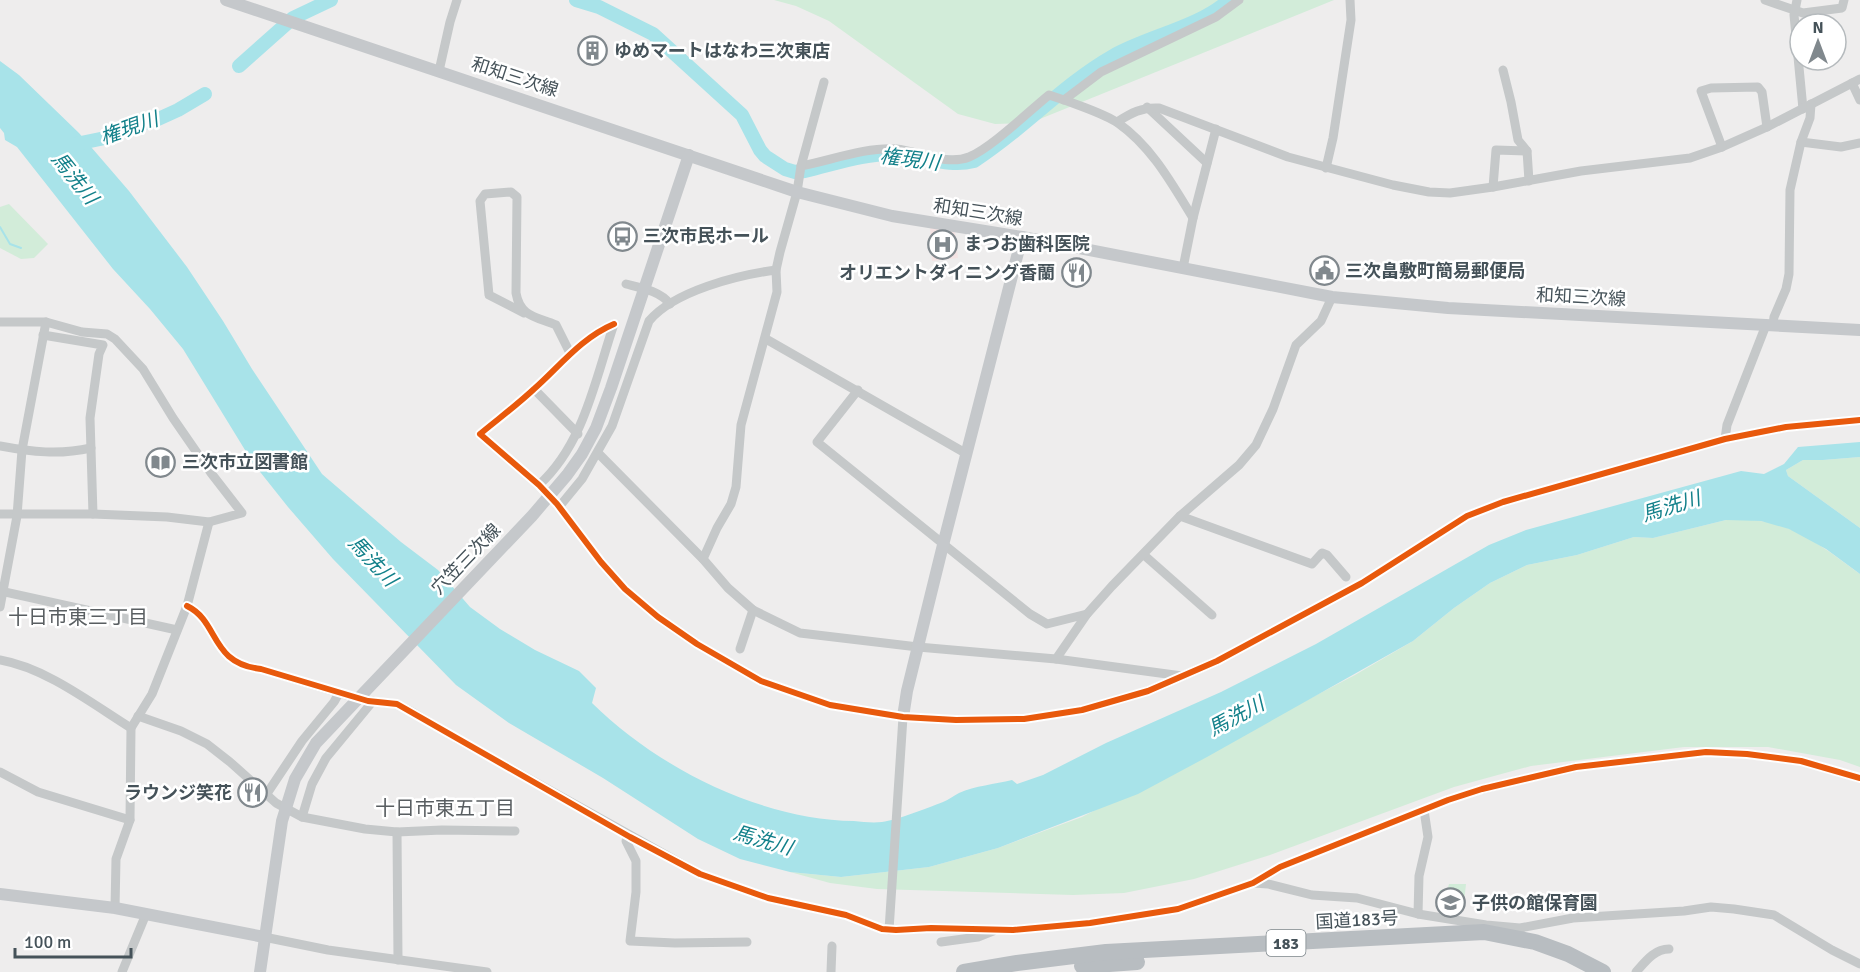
<svg xmlns="http://www.w3.org/2000/svg" width="1860" height="972" viewBox="0 0 1860 972" font-family="Signika,'Noto Sans JP',sans-serif">
<style>
.medical{fill:#f4e4e4}
.green{fill:#d2ecd9}
.water{fill:#a8e3e9}
.lines{fill:none;stroke-linecap:round;stroke-linejoin:round}
.stream{stroke:#a8e3e9;stroke-width:2}
.river{stroke:#a8e3e9;stroke-width:14}
.street{stroke:#c5c8c9;stroke-width:9}
.secondary{stroke:#c5c8cb;stroke-width:12}
.highway{stroke:#b8bdc1;stroke-width:16}
.cycleway-casing{stroke:#fff;stroke-width:10}
.cycleway{stroke:#e8590c;stroke-width:6}
.labels{text-anchor:middle;stroke-width:5;stroke-linejoin:round;paint-order:stroke}
.shield{fill:#fff;stroke:#7d868b;stroke-width:1.5}
.shield-label{font-size:16px;font-weight:bold;fill:#455259}
.poi-label{font-size:18px;font-weight:bold;fill:#455259;stroke:#fff;text-anchor:start}
.street-label{font-size:18px;fill:#455259;stroke:#fff}
.water-label{font-size:20px;font-style:italic;fill:#12808a;stroke:#fff}
.neighbourhood-label{font-size:20px;fill:#595e61;stroke:#fff}
</style>
<rect width="100%" height="100%" fill="#eeeded"/>
<polygon class="medical" points="930,226 955,231 958,258 932,261"/>
<g class="green">
<polygon points="774,0 1334,0 1030,123 995,124 958,114 829,21 796,6"/>
<polygon points="9,204 48,244 34,258 21,259 0,248 0,207"/>
<polygon points="1860,457 1860,528 1788,476 1786,470 1803,460 1823,460"/>
<path d="M1726,520C1737,520 1749,519 1760,521C1797,525 1831,553 1860,574V767L1840,760L1768,747H1684L1531,766L1454,787L1270,855L1194,879L1124,893L1073,895L877,889L830,883L790,872L841,877L929,867L998,848L1082,817L1355,675L1413,641L1454,608L1490,583L1527,565L1577,555L1634,537L1653,538Z"/>
<polygon points="1449,884 1466,884 1464,902 1455,900 1454,905 1438,901 1440,890 1447,891"/>
</g>
<path class="water" d="M0,61L19,75L79,133L129,191L187,267L223,321L252,369L322,474L401,542L438,570L470,607L500,629L535,650L579,671L596,688L592,703C658,768 761,820 854,821C863,822 873,823 882,822C897,820 927,808 943,802C948,800 953,796 959,793C975,786 995,784 1012,780L1017,784L1043,775L1106,743L1221,692L1316,644L1489,545L1526,530L1741,471L1764,474L1784,464L1798,447L1860,442V457L1823,460H1803L1786,470L1788,476L1860,528V574L1826,549L1789,529L1761,521L1726,520L1653,538L1634,537L1577,555L1527,565L1490,583L1454,608L1413,641L1207,757L1138,794L998,848L929,867L841,877L790,872L740,859L698,839L603,778L509,723L456,685L333,559L288,507L253,463L183,349L150,309L113,269L17,147L5,140L4,133L0,128Z"/>
<g class="lines">
<polyline class="stream" points="0,227 10,244 21,248"/>
<g class="river">
<path d="M576,0L599,7L653,34L742,115L760,150L765,156L785,169L795,172L805,171C835,164 865,153 896,154C923,155 947,168 974,161C1023,130 1062,85 1113,56C1148,36 1200,27 1229,0"/>
<polyline points="239,66 293,18 331,0"/>
<polyline points="71,145 105,138 133,126 156,120 178,110 205,94"/>
</g>
<g class="street">
<polyline points="1765,0 1803,13 1842,8 1844,0"/>
<polyline points="1797,0 1794,15 1803,109"/>
<polyline points="1503,70 1511,102 1518,140 1527,151 1529,181"/>
<polyline points="439,71 450,22 457,0"/>
<polyline points="1852,83 1860,100"/>
<polyline points="1064,100 1101,72 1216,17 1239,0"/>
<polyline points="1147,107 1207,163"/>
<path d="M1117,122C1131,113 1142,107 1159,108L1288,157L1393,185L1429,192L1450,193L1493,187L1581,171L1690,158L1722,147L1767,127L1860,79"/>
<polyline points="1801,142 1841,147 1860,143"/>
<polyline points="1722,147 1701,91 1711,88 1758,87 1762,92 1767,127"/>
<path d="M801,166C832,160 865,147 896,149C919,151 946,166 969,157C991,148 1028,112 1049,95C1065,100 1105,114 1118,123C1152,147 1172,184 1193,218"/>
<polyline points="1326,168 1333,138 1351,20 1350,0"/>
<polyline points="1493,187 1496,150 1527,151"/>
<polyline points="1183,268 1193,218 1216,129"/>
<path d="M626,284C642,288 660,291 670,304"/>
<path d="M524,313L489,295L480,201L485,194L511,192L517,197L516,293C520,317 537,317 556,325L570,353"/>
<polyline points="0,322 46,322 82,332 107,334 115,339 143,369 173,418 211,473 242,513 209,522 167,517 93,514 0,514"/>
<path d="M614,324C595,380 584,444 539,485L480,434C498,419 517,405 534,389C560,366 581,338 614,324Z"/>
<polyline points="1773,325 1774,317 1786,289 1789,274 1790,190 1801,142 1810,118 1811,104"/>
<polyline points="43,335 103,345 99,354 90,418 93,514"/>
<polyline points="766,339 967,454"/>
<polyline points="534,389 578,434"/>
<polyline points="858,390 817,442 1030,614 1047,624 1087,614"/>
<polyline points="1725,439 1727,425 1766,325"/>
<path d="M0,446C32,452 59,455 91,448"/>
<polyline points="598,453 703,559 728,588 753,610 800,633 918,647 1056,659 1182,676"/>
<polyline points="557,504 601,562 625,589 658,617 697,644 761,681 830,705 903,717 956,720 1024,719 1082,710 1148,691 1217,661 1362,583 1467,516 1503,502 1725,439 1786,427 1860,420"/>
<path d="M559,507L582,479L612,426L649,321C674,291 738,275 776,270"/>
<polyline points="1180,516 1312,564 1322,553 1327,555 1346,577"/>
<polyline points="1144,555 1212,615"/>
<polyline points="703,559 717,528 731,504 736,487 741,425 777,292 776,270 780,252 797,192 801,166 824,82"/>
<polyline points="0,591 177,630"/>
<path d="M187,606C220,622 209,663 261,669L346,695"/>
<polyline points="0,607 17,516 22,450 46,322"/>
<polyline points="740,649 753,610"/>
<polyline points="1056,659 1087,614 1112,586 1180,516 1239,465 1256,445 1273,409 1296,345 1321,321 1332,297"/>
<path d="M0,660C46,668 91,703 131,728"/>
<polyline points="368,701 397,704 414,713 456,738 700,874 768,898 846,915 882,929 896,930 931,928 1013,930 1090,923 1178,909 1253,883 1280,867 1448,800 1482,789 1576,767 1706,752 1747,754 1801,761 1860,778"/>
<polyline points="138,716 181,731 207,744 230,762 276,803 302,817 365,829 397,832 442,830 515,831"/>
<polyline points="0,772 38,792 130,820"/>
<polyline points="266,795 302,741 334,702 339,693"/>
<polyline points="302,817 312,784 326,758 373,701"/>
<polyline points="397,832 398,960"/>
<polyline points="626,841 636,861 636,892 630,941 675,943 747,942"/>
<polyline points="1253,883 1268,884 1312,895 1357,898 1418,914 1486,925 1520,928 1573,918 1684,911 1711,907 1734,909 1774,915 1832,950 1860,964"/>
<polyline points="115,908 116,859 130,820 131,728 152,694 187,606 209,522"/>
<polyline points="1418,914 1419,876 1428,837 1424,810"/>
<polyline points="889,930 903,717"/>
<polyline points="264,937 328,950 487,972"/>
<polyline points="941,942 978,937 993,931"/>
<polyline points="122,972 146,914"/>
<polyline points="831,972 832,946"/>
<path d="M1636,972C1645,962 1654,949 1669,949"/>
</g>
<g class="secondary">
<polyline points="226,0 797,192 892,216 1022,237 1332,297 1448,308 1860,330"/>
<polyline points="903,717 907,691 943,545 1022,237"/>
<polyline points="0,894 115,908 264,937"/>
<polyline points="260,972 282,821 295,779 316,743 532,516 567,475 582,454 596,428 611,388 689,155"/>
</g>
<g class="highway">
<polyline points="1082,966 1137,962"/>
<polyline points="964,972 1017,963 1106,952 1484,932 1535,942 1568,954 1603,972"/>
</g>
<defs>
<g id="cycleway">
<path d="M614,324C581,338 560,366 534,389C517,405 498,419 480,434L539,485L557,504L601,562L625,589L658,617L697,644L761,681L830,705L903,717L956,720L1024,719L1082,710L1148,691L1217,661L1362,583L1467,516L1503,502L1725,439L1786,427L1860,420"/>
<path d="M187,606C220,622 209,663 261,669L368,701L397,704L630,837L700,874L768,898L846,915L882,929L896,930L931,928L1013,930L1090,923L1178,909L1253,883L1280,867L1448,800L1482,789L1576,767L1706,752L1747,754L1801,761L1860,778"/>
</g>
</defs>
<use href="#cycleway" class="cycleway-casing"/>
<use href="#cycleway" class="cycleway"/>
</g>
<defs>
<symbol id="building-ring" viewBox="-11 -11 22 22"><circle r="9.5" fill="#fff" stroke="#80888d" stroke-width="1.5"/><path d="M-4-6H4V6H1V3H-1V6H-4ZM-2.5-4.3h1.7v1.8h-1.7ZM.8-4.3h1.7v1.8H.8ZM-2.5-1h1.7V.8h-1.7ZM.8-1h1.7V.8H.8Z" fill="#80888d"/></symbol>
<symbol id="bus-ring" viewBox="-11 -11 22 22"><circle r="9.5" fill="#fff" stroke="#80888d" stroke-width="1.5"/><path d="M-5-6H5V4H4V6H2V4H-2V6H-4V4H-5ZM-3.5-4V0h7V-4ZM-3.5 1.2v1.5H-2V1.2ZM2 1.2v1.5H3.5V1.2Z" fill="#80888d"/></symbol>
<symbol id="hospital-ring" viewBox="-11 -11 22 22"><circle r="9.5" fill="#fff" stroke="#80888d" stroke-width="1.5"/><path d="M-5-5h3v3.5h4V-5h3V5h-3V1.5h-4V5h-3Z" fill="#80888d"/></symbol>
<symbol id="civic-ring" viewBox="-11 -11 22 22"><circle r="9.5" fill="#fff" stroke="#80888d" stroke-width="1.5"/><path d="M-.6-6.5H3V-4.5H.6V-3L4-1V1h2V6H-6V1h2V-1L-.6-3ZM-1.2 2.5V6h2.4V2.5Z" fill="#80888d"/></symbol>
<symbol id="restaurant-ring" viewBox="-11 -11 22 22"><circle r="9.5" fill="#fff" stroke="#80888d" stroke-width="1.5"/><path d="M-5-6h1v4h1v-4h1v4h1v-4h1v5L-1.5 .5V6h-2V.5L-5-1ZM5-6V6H3V1.5H1.5Q1.5-4 5-6Z" fill="#80888d"/></symbol>
<symbol id="library-ring" viewBox="-11 -11 22 22"><circle r="9.5" fill="#fff" stroke="#80888d" stroke-width="1.5"/><path d="M-6-4Q-3-5.5-.7-3.5V5Q-3 3-6 4ZM6-4Q3-5.5 .7-3.5V5Q3 3 6 4Z" fill="#80888d"/></symbol>
<symbol id="school-ring" viewBox="-11 -11 22 22"><circle r="9.5" fill="#fff" stroke="#80888d" stroke-width="1.5"/><path d="M0-5L7-2L0 1L-7-2ZM-4 1L0 2.5L4 1V4Q0 6-4 4Z" fill="#80888d"/></symbol>
</defs>
<g fill-rule="evenodd">
<use href="#building-ring" x="576" y="34" width="33" height="33"/>
<use href="#bus-ring" x="606" y="220" width="33" height="33"/>
<use href="#hospital-ring" x="926" y="228" width="33" height="33"/>
<use href="#civic-ring" x="1308" y="254" width="33" height="33"/>
<use href="#restaurant-ring" x="1060" y="256" width="33" height="33"/>
<use href="#library-ring" x="144" y="446" width="33" height="33"/>
<use href="#restaurant-ring" x="236" y="776" width="33" height="33"/>
<use href="#school-ring" x="1434" y="886" width="33" height="33"/>
</g>
<g class="labels">
<rect class="shield" x="1266.5" y="930" width="39" height="26" rx="4.5"/>
<g class="shield-label">
<text x="1286" y="949">183</text>
</g>
<g class="poi-label">
<text x="614" y="57">ゆめマートはなわ三次東店</text>
<text x="643" y="242">三次市民ホール</text>
<text x="964" y="250">まつお歯科医院</text>
<text x="1345" y="277">三次畠敷町簡易郵便局</text>
<text x="1055" y="279" text-anchor="end">オリエントダイニング香蘭</text>
<text x="182" y="468">三次市立図書館</text>
<text x="232" y="799" text-anchor="end">ラウンジ笑花</text>
<text x="1472" y="909">子供の館保育園</text>
</g>
<g class="street-label">
<text transform="translate(515 77) rotate(18)" y="6">和知三次線</text>
<text transform="translate(978 212) rotate(9)" y="6">和知三次線</text>
<text transform="translate(1581 297) rotate(3)" y="6">和知三次線</text>
<text transform="translate(466 559) rotate(-46)" y="6">穴笠三次線</text>
<text transform="translate(1357 920) rotate(-3)" y="6">国道183号</text>
</g>
<g class="water-label">
<text transform="translate(129 128) rotate(-19)" y="7">権現川</text>
<text transform="translate(910 159) rotate(7)" y="7">権現川</text>
<text transform="translate(75 178) rotate(51)" y="7">馬洗川</text>
<text transform="translate(1671 506) rotate(-17)" y="7">馬洗川</text>
<text transform="translate(373 561) rotate(47)" y="7">馬洗川</text>
<text transform="translate(1236 716) rotate(-28)" y="7">馬洗川</text>
<text transform="translate(763 840) rotate(16)" y="7">馬洗川</text>
</g>
<g class="neighbourhood-label">
<text x="78" y="624">十日市東三丁目</text>
<text x="445" y="815">十日市東五丁目</text>
</g>
</g>
<g transform="translate(1818 42)"><circle r="28" fill="#ffffff" stroke="#b5babd" stroke-width="1.5"/>
<path d="M0-4.5L10 22L0 15L-10 22Z" fill="#80888d"/>
<text y="-9" font-size="16" font-weight="bold" text-anchor="middle" fill="#455259">N</text>
</g>
<path d="M15 948v9h116v-9" fill="none" stroke="#455259" stroke-width="3"/>
<text x="24" y="948" font-size="18" fill="#455259" stroke="#ffffff" stroke-width="4.5" paint-order="stroke">100 m</text>
</svg>
